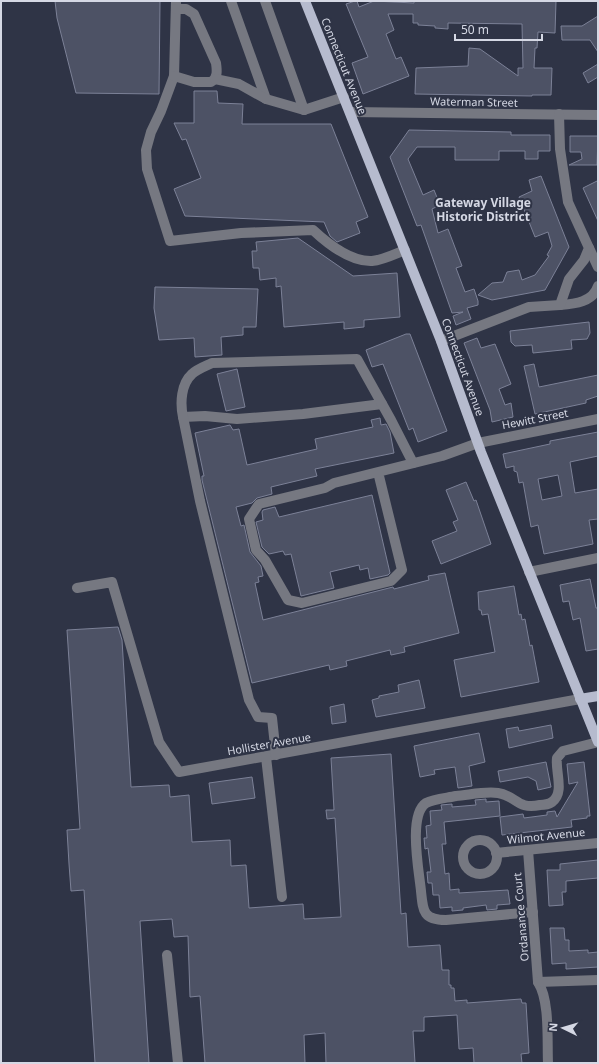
<svg xmlns="http://www.w3.org/2000/svg" width="599" height="1064" viewBox="0 0 599 1064" font-family="'Noto Sans',sans-serif">
<style>
.building{fill:#4d5265;stroke:#7c8197;fill-rule:evenodd}
.lines{fill:none;stroke-linecap:round;stroke-linejoin:round}
.minor{stroke:#767881;stroke-width:10}
.major{stroke:#b6bbce;stroke-width:10}
.labels{text-anchor:middle;stroke-width:4;stroke-linejoin:round;paint-order:stroke}
.street-label{font-size:11px;fill:#d5d8e4;stroke:#2f3446}
.neighbourhood-label{font-size:12px;font-weight:bold;fill:#d5d8e4;stroke:#2f3446}
</style>
<rect width="100%" height="100%" fill="#2f3446"/>
<g class="building">
<polygon points="55,1 160,1 159,94 76,93 57,18"/>
<polygon points="355,1 357,1 359,7 374,1 414,3 414,1 556,1 555,33 538,32 537,48 535,48 534,68 552,68 551,95 532,95 532,96 415,94 416,68 468,66 469,48 480,49 518,76 518,68 523,68 522,24 448,23 448,29 435,28 435,26 418,25 418,23 413,23 413,14 388,14 394,30 386,34 396,59 401,57 409,76 363,94 352,63 368,57 346,4"/>
<polygon points="598,16 598,52 590,40 562,40 561,26 582,26"/>
<polygon points="598,64 598,77 588,83 583,73"/>
<polygon points="194,91 217,91 218,103 243,104 242,124 331,124 368,217 356,222 360,233 337,242 330,236 324,222 185,216 174,189 201,178 186,139 182,140 174,123 194,123"/>
<polygon points="409,130 511,132 511,135 550,135 550,151 538,151 538,159 525,159 525,151 499,151 499,160 455,160 455,147 417,147 408,159 423,195 434,190 440,205 432,209 438,233 448,229 462,266 456,268 465,292 474,289 478,301 478,305 467,308 471,319 456,325 453,316 463,312 452,313 421,225 417,226 390,157"/>
<polygon points="570,136 598,136 597,165 569,165 582,159 581,152 570,152"/>
<polygon points="541,176 569,247 545,290 492,300 478,295 492,283 503,282 507,272 519,270 522,280 535,275 549,256 547,255 552,246 548,232 535,237 519,197 532,191 529,180"/>
<polygon points="597,181 598,184 598,221 583,188"/>
<polygon points="298,238 353,276 397,273 400,317 364,320 364,327 344,329 344,322 284,327 281,286 276,287 276,278 260,280 259,268 253,268 252,251 257,251 256,242"/>
<polygon points="155,287 258,289 256,327 243,327 243,335 221,337 222,355 195,357 194,338 159,340 154,308"/>
<polygon points="589,322 590,333 587,339 571,340 572,349 533,353 532,345 515,346 511,342 510,331"/>
<polygon points="406,334 410,334 447,431 418,442 413,428 409,430 383,364 372,367 366,350"/>
<polygon points="477,338 481,348 495,344 511,384 499,389 505,405 511,403 513,417 492,422 490,410 464,343"/>
<polygon points="534,364 539,387 598,375 598,396 586,400 586,403 535,414 524,366"/>
<polygon points="237,369 245,407 226,411 217,374"/>
<polygon points="380,418 381,425 386,424 390,432 394,453 315,469 317,476 271,487 272,494 257,498 252,503 236,507 241,526 244,525 250,552 261,566 263,576 258,577 259,582 255,583 263,620 393,587 394,589 429,580 428,576 445,573 459,633 404,647 405,652 391,655 390,650 346,661 347,666 330,670 329,665 252,683 202,480 202,476 204,476 195,433 230,425 233,430 239,429 247,465 317,449 315,439 373,427 371,420"/>
<path d="M598,432V456L570,462L575,493L598,489V519L589,520L593,544L544,554L538,525L531,527L523,482L519,483L517,472L514,471V466L506,468L503,454L550,444V441ZM558,475L562,496L542,500L538,479Z"/>
<polygon points="466,482 474,501 476,500 491,544 441,564 432,541 457,531 453,522 458,520 446,490"/>
<polygon points="372,495 390,573 388,575 370,579 368,568 360,570 359,565 330,572 334,588 301,596 291,554 285,555 283,551 269,554 262,547 256,522 263,520 262,512 263,510 275,507 279,517"/>
<polygon points="590,579 596,608 598,608 598,649 586,651 580,618 573,620 569,601 563,602 560,585"/>
<polygon points="514,586 519,615 521,614 522,620 525,619 530,646 532,645 539,682 461,697 454,660 495,652 488,614 482,615 481,610 479,610 478,592"/>
<polygon points="118,627 122,640 131,787 169,785 170,797 189,795 192,842 230,840 231,866 246,865 249,908 303,904 304,919 341,917 335,818 327,819 326,810 334,810 331,758 391,754 401,914 406,913 408,947 440,945 442,970 449,970 449,985 451,985 451,988 454,988 455,1001 467,1000 467,1003 521,999 522,1003 526,1003 529,1053 521,1054 522,1063 474,1063 473,1048 459,1049 457,1015 424,1017 424,1031 413,1031 415,1063 326,1063 325,1033 304,1035 305,1063 205,1063 200,996 190,997 188,936 174,937 172,919 140,921 149,1063 95,1063 84,890 71,891 69,864 67,830 80,829 67,630"/>
<polygon points="419,680 425,708 376,717 372,700 379,698 379,696 399,692 398,685"/>
<polygon points="344,704 346,722 332,724 330,707"/>
<polygon points="551,725 553,738 509,748 506,729 518,727 519,731"/>
<polygon points="479,733 485,762 469,766 472,786 458,788 455,767 434,770 435,774 420,777 414,746"/>
<polygon points="546,762 551,787 538,790 536,781 528,777 500,782 498,771"/>
<polygon points="584,762 590,816 587,816 587,818 571,820 572,827 502,835 500,817 523,814 524,818 547,815 547,812 555,811 557,817 578,782 569,784 567,764"/>
<polygon points="252,777 255,798 212,804 209,783"/>
<polygon points="486,799 486,802 499,801 500,816 444,822 446,844 442,844 445,874 449,873 450,890 459,889 459,893 508,890 510,904 497,905 497,909 487,910 486,905 463,908 463,910 452,911 452,907 440,908 439,895 433,895 432,883 428,883 427,872 431,872 428,848 425,849 424,838 427,838 426,826 431,825 430,811 442,810 441,805 452,804 452,807 476,805 475,800"/>
<polygon points="598,860 598,878 566,881 566,892 562,892 563,905 549,906 547,870 560,870 560,864"/>
<polygon points="550,928 564,928 565,940 569,940 569,951 588,950 588,953 598,952 598,967 566,969 566,963 552,964"/>
</g>
<g class="lines">
<g class="minor">
<path d="M176,1L174,76L161,111L151,132L146,150L147,169L170,241L241,233L313,230C328,244 350,262 372,261C383,260 395,254 405,250"/>
<polyline points="231,1 266,99 304,110"/>
<polyline points="265,1 304,110 344,97"/>
<path d="M174,76L194,82H211C218,78 217,70 216,63L194,14L186,9H176"/>
<polyline points="215,79 239,84 266,99"/>
<polyline points="350,112 598,115"/>
<polyline points="589,248 598,267"/>
<path d="M560,305C575,304 593,302 598,286"/>
<polyline points="441,341 529,307 560,305 569,279 584,260 589,248 568,202 560,149 559,114"/>
<polyline points="183,417 205,416 237,419 303,414 382,404"/>
<polyline points="378,472 402,570 391,581 302,603 288,600 265,560 256,550 249,519 259,504 325,488 334,483 442,456 478,443 598,419"/>
<polyline points="529,572 598,558"/>
<polyline points="77,588 112,582 159,742 179,772 580,699"/>
<path d="M276,755L272,718L258,717L249,700L200,501L183,417C180,403 181,384 192,374C197,369 206,366 212,363L357,359L391,420L413,463"/>
<polyline points="266,757 282,897"/>
<circle cx="480" cy="857" r="17"/>
<path d="M528,850L538,982C550,1001 547,1040 548,1063"/>
<polyline points="496,853 598,843"/>
<path d="M533,912L446,920C423,920 423,911 421,891C419,871 408,815 426,803C434,799 447,798 456,796C469,795 485,791 498,793C517,796 517,810 540,805C544,805 549,804 552,802C565,793 555,771 557,758L563,751L598,742"/>
<polyline points="167,955 178,1063"/>
<polyline points="538,982 598,980"/>
</g>
<g class="major">
<polyline points="305,1 441,341 481,452 598,742"/>
<polyline points="580,699 598,696"/>
</g>
</g>
<g class="labels">
<g class="street-label">
<text transform="translate(344 66) rotate(68)" y="4">Connecticut Avenue</text>
<text transform="translate(474 102) rotate(1)" y="4">Waterman Street</text>
<text transform="translate(463 367) rotate(70)" y="4">Connecticut Avenue</text>
<text transform="translate(535 419) rotate(-11)" y="4">Hewitt Street</text>
<text transform="translate(269 744) rotate(-10)" y="4">Hollister Avenue</text>
<text transform="translate(546 836) rotate(-6)" y="4">Wilmot Avenue</text>
<text transform="translate(521 917) rotate(-95)" y="4">Ordanance Court</text>
</g>
<g class="neighbourhood-label">
<text x="483" y="207">Gateway Village<tspan x="483" dy="14">Historic District</tspan></text>
</g>
</g>
<rect width="599" height="1064" fill="none" stroke="#d5d8e4" stroke-width="4"/>
<g transform="translate(563 1028) rotate(275)" stroke="#2f3446" stroke-width="3" paint-order="stroke">
<path d="M0-3L7 15L0 10L-7 15Z" fill="#d5d8e4"/>
<text y="-6" font-size="11" font-weight="bold" text-anchor="middle" fill="#d5d8e4">N</text>
</g>
<path d="M455 34v6h87v-6" fill="none" stroke="#d5d8e4" stroke-width="2"/>
<text x="461" y="34" font-size="12" fill="#d5d8e4" stroke="#2f3446" stroke-width="3" paint-order="stroke">50 m</text>
</svg>
